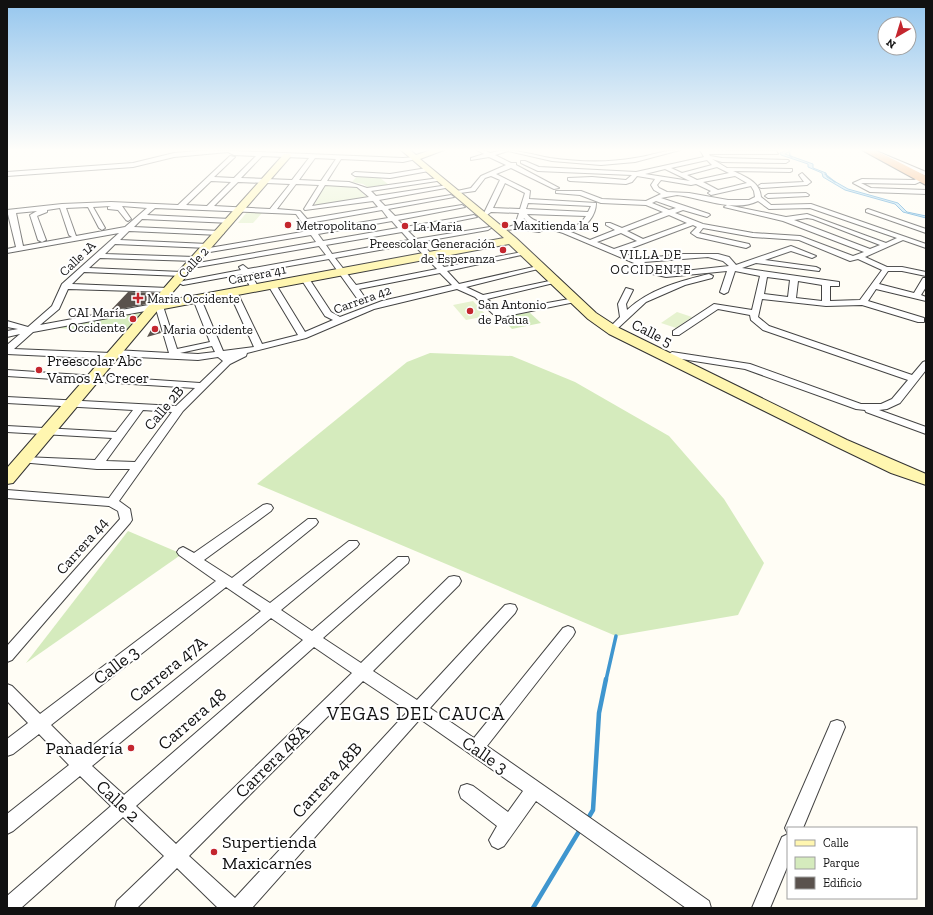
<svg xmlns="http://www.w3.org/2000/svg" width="933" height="915" viewBox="0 0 933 915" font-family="'Zilla Slab',serif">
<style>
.green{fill:#d5ebbd}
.pitch{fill:#e6f2cf}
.water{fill:#b9e0f7;stroke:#3f96cf}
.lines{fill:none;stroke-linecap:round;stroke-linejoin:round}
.stream-far2{stroke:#3f96cf;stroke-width:1.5}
.stream-far1{stroke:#3f96cf;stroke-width:3.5}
.stream{stroke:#3f96cf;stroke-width:4.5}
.building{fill:#5a524d}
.street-casing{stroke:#444;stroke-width:2}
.secondary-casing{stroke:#333;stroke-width:2}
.highway-casing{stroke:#222;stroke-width:2}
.street{fill:#fff;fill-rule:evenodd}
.secondary{fill:#fff6b0;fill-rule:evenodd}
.highway{fill:#f5a25d;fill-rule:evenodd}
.poi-dot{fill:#c4262e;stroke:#fff;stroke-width:1.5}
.labels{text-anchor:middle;stroke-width:4;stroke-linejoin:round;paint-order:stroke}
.far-poi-label{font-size:13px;fill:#111;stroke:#fff;text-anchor:start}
.far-neighbourhood-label{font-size:13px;letter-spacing:1px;fill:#111;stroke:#fff}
.far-street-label{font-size:13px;fill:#111;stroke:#fff}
.street-label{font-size:15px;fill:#111;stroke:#fff}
.poi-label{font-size:15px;fill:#111;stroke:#fff;text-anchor:start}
.near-street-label{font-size:18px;fill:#111;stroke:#fff}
.near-poi-label{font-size:18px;fill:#111;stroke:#fff;text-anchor:end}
.near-neighbourhood-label{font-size:19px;letter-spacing:1px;fill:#111;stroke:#fff}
</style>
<rect width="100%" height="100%" fill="#fffdf5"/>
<g class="green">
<polygon points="358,175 379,177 389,185 369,188 363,184 352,182"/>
<polygon points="148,310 128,332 56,328"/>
<polygon points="529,312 541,323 512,329 501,317"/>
<polygon points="430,353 512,356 575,382 669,436 724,499 764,563 738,615 616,636 257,484 407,362"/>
<polygon points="128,531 182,554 26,663"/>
</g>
<g class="pitch">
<polygon points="325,185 357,187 367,198 314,206"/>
<polygon points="247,212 262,213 253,223 238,223"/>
<polygon points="473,301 487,316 466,320 453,305"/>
<polygon points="677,312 692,317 676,328 661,323"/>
</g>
<polygon class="water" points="787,150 792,150 785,154 813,164 813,168 826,173 827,177 848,189 898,203 907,212 926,216 926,218 903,212 895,204 845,190 823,177 822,173 808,167 808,164 781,155 780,153"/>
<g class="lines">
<g class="stream-far2">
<polyline points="789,150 790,156 792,157"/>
<polyline points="825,174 835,182"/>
</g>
<polyline class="stream-far1" points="606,680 616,636"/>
<g class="stream">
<polyline points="587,820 593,810 599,713 606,679"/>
<polyline points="533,908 581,828"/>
</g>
</g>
<g class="building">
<polygon points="128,292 157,293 147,304 110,311"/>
<polygon points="153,326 158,326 161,333 147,337"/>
</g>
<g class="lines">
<defs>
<g id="street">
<path d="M210,150L403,158L416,157V159L403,162L341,159L327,181L349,182L367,188L439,178V180L437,181L371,191L376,196L448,185L451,187L379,200L385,206L451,195L454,197L388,209L395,216L462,205L465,207L398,220L405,227L474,215L477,217L408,231L416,239L490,227L491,228L488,230L420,242L444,267L522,252L526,254L447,271L459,284L538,266L542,268L466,287L483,295L554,280L558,282L487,299L502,311L575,298L579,300L575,302L502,317L493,314L475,297L457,289L374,309L306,338L247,353L246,356L230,364L183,411L119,501L130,509L132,520L130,523L12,660L7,662V646L120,519L118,511L109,506L7,498V490L109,498L130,469H97L20,462L18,460L24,457L95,460L112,438L7,432V426L116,432L133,410L7,403V397L176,406L195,388L7,376V370L200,383L223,361L218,357L198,360L116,356L112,359L7,354V345L20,334L7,337V331L18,329L7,327V321L28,327L52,306L62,284L119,233L7,253V249L16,247L7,210L62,204L111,202L178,205L230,156L235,157L214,177L234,178L256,156L234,155L228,152L174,157L133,167L7,176V172L133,163L174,153ZM262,156L309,158L292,180L241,178ZM315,158L336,159L321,181L299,180ZM211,181L231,182L207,206L186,205ZM238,182L290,184L270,209L214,206ZM296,184L319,185L304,209L305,210L373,201L378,207L307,219L300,211L277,209ZM325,185L357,187L369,197L312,206ZM111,206L108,207V209L118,210L126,220L128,221L131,219L122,206L147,208L125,227L76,236L66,208L88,207L99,228L102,230L105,228L93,207ZM60,208L69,235L72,237L23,246L16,213L37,211L30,215L38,240L42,242L46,240L37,216L47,212V210ZM155,208L296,214L308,231L209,248L212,246L208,244L120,240L129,231L220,235L224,233L220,231L134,227L142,219L231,223L234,221L231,219L147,215ZM382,210L388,218L315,230L309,223ZM392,221L398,228L323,241L318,234ZM402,232L409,240L332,254L326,245ZM311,235L316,242L198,263L194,265L198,267L319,246L326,255L248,269L243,265L239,267L241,270L183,281L179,283L183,285L243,274L252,290H255L259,288L250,273L329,259L361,304H364L368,302L359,289L440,273L452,285L382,301L340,317L331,312L308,277H302L301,279L325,316L333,320L305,332L275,283H269L268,285L298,335L262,344L237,292L233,290H230L229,292L254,347L223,351L201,299L197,297L193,299L210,342L177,349L163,306L159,303L40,325L59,309L68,289L168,292L172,290L168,288L72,284L84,272L182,276L186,274L182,272L89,268L100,258L195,261L199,259L195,257L105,254L115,244L208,248L201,249L200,251L204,253ZM413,244L437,269L356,285L335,258ZM156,309L169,353L115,350L111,353L14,349L33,332ZM212,346L215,352L198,354L180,353ZM143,410L172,412L135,462L106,461Z"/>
<path d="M477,150H484L490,153C511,147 529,154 550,158C578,162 607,163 635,158C650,156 664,150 680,150L635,162L601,165L552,161L508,151L495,155L511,163H516V165L559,188L554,189L511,168L496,174L530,191L529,199L596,203C596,215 587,228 571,232L590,240L615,230L606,225V223H610L622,228L663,212L646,205L601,203L580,195L556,193V191H581L602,199L646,201L661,194L654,190L651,185L655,179L637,176L632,182L626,184L570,181L568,180V178L592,177L626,180L632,175L538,171L521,163V161H525L539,167L636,172L704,157L700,150L776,151L778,154H709L710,156L722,158L788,160L789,161L786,163L722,162L712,159L727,168L792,169V171L790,172L733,171C746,177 760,182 761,197L771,205L811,204L926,244V248L903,240L865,257L887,267H902L926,272V276L902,271H888L879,284L914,293L923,278H926V287L921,295L926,297V301L876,289L868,301L924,318V322H918L862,305L826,306L762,299L758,317L769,326L912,375L923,362L926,361V370L900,403L887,409L879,410L926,427V434L866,412L865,410L856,409L745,369L669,357L667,355L672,352L750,364L861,404H881L892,399L908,380L763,330L751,320L750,315L718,309L679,335H673V331L714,304L752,310L760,276L735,271L728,292L724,294L720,292L727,271L666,277L648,273L634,263L563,233L527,222L524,218L522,225L543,230L539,232L518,229L504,230V228L515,225L519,213L491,212L487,215L484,213L500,180L491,176L485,178L475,191L460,193L457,191L471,188L481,176L506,165L489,157L471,160V158L484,154ZM707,160L712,165L682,173L671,168ZM717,167L729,173L697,180L687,175ZM665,169L690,181L645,174ZM735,176L747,183L718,190L703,182ZM661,180L691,185L696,184L711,191L708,193L711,195L751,186L754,191L755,197L749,200H728L689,193L667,192L659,188L657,185ZM505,183L525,193L520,209L493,208ZM677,195C701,198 735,213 758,201L769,209L810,208L897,238L886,243L807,214L786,217L727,205L724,207L783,221L864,252L853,256L800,236L753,233L703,224L675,213L683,210L707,217L710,215L709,214L661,198ZM656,201L676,208L669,210L652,203ZM528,203L591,206L588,212L526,209ZM527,214L586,216C576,232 561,229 546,224C538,221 532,221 527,214ZM669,215L687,223L643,239L627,231ZM807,218L813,219L880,245L870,249L794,220ZM693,225L697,227L691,233L697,237L746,248L750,246L749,244L699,233L703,228L753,237L799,240L850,261L858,259L882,270L860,300L830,301V286H839V282L742,268L756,263L819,271L820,269L816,267L765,260L791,251L812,258L816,256L791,246L736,265L729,257L718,254H683L638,259L621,252ZM621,233L637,241L614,249L597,242ZM708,257L723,261L729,266L666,273L654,269L644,262ZM767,277L790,280L788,297L764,294ZM798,281L822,285V301L796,298Z"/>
<polygon points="877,153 881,153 926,172 926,176 877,155"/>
<polygon points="427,168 429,169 429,171 390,178 355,176 352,174 355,172 390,174"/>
<polygon points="802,173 811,182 807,185 761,188 758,186 761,184 804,182 799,175"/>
<polygon points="922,177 924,178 924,180 915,184 861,183 871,188 926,190 926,194 870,192 853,183 862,179 914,180"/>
<polygon points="806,193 809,195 808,196 768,198 765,196 768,194"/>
<polygon points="868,209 926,229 926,233 866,212 866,210"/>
<path d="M709,274L713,276L712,278L685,285L646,302L617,329L614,330L610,327L620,317L618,304L626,288L633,290L626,304L627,310C650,289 680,281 709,274Z"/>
<path d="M267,504L271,505L273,508L271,511L204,560L232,578L308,519H316L318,522L316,525L242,585L270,603L349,541H357L359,544L357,547L281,610L312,631L398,557H408L409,560L408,563L323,638L361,663L449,577L454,576L459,577L461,581L459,585L373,671L417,700L505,605L510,604L515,605L517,609L515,613L430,708L474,738L563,628L568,626L573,628L575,632L573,636L487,746L709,901L711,908H686L536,801L504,846L498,849L492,846L489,840L497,826L461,798L459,792L461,786L467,784L473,786L508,812L523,791L420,719L252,908H218L177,868L137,908H115L117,901L164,856L123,817L21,908H7V896L111,806L80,776L13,831L7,834V814L69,765L39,734L13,754L7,756V739L28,723L7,701V684L12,686L40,714L216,581L179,555L177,552L179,549L183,547L194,553L263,505ZM226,587L261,611L81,755L51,725ZM271,618L303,640L124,795L92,766ZM314,647L352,673L176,844L136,806ZM363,681L408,711L235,898L189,856Z"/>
<polygon points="837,720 843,722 845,727 803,828 788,828 788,865 770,908 752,908 782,837 788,834 785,828 829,727 831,722"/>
</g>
<polygon id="secondary" points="401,150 410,150 416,155 431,150 444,150 420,159 516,238 596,313 619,328 847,440 926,474 926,485 891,473 835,446 609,334 588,319 509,244 158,310 13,483 7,484 7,468 178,272 284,154 290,154 291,156 165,301 504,238"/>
<polygon id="highway" points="862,150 875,150 926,176 926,185"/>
</defs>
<use href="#street" class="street-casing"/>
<use href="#secondary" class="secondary-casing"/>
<use href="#highway" class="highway-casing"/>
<use href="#street" class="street"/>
<use href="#secondary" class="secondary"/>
<use href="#highway" class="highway"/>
</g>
<linearGradient id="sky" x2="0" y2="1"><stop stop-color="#95c6ee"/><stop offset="0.54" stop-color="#fffefa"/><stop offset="1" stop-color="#fffefa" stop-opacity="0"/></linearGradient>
<rect width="933" height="278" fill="url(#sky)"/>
<g class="poi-dot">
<circle cx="288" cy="225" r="4"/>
<circle cx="505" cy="225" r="4"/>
<circle cx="405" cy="226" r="4"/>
<circle cx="503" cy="250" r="4"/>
<path d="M136 292h4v4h4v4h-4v4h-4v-4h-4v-4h4z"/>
<circle cx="470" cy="311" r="4"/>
<circle cx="133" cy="319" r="4"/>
<circle cx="155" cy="329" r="4"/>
<circle cx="39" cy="370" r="4"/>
<circle cx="131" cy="748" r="4"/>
<circle cx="214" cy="852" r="4"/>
</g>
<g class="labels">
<g class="far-poi-label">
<text x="296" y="230">Metropolitano</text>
<text x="513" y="230">Maxitienda la 5</text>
<text x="413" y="231">La Maria</text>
<text x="495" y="248" text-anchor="end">Preescolar Generación<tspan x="495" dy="15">de Esperanza</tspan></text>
<text x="147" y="303">Maria Occidente</text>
<text x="478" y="309">San Antonio<tspan x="478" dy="15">de Padua</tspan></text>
<text x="125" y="317" text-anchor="end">CAI María<tspan x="125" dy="15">Occidente</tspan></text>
<text x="163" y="334">Maria occidente</text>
</g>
<g class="far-neighbourhood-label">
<text x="651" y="259">VILLA DE<tspan x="651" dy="15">OCCIDENTE</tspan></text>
</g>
<g class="far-street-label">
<text transform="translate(77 258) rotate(-44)" y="5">Calle 1A</text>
<text transform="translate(193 262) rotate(-47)" y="5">Calle 2</text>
<text transform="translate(257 274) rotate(-11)" y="5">Carrera 41</text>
<text transform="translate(362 299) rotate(-20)" y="5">Carrera 42</text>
</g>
<g class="street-label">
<text transform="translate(652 333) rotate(27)" y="5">Calle 5</text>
<text transform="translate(164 408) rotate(-50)" y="5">Calle 2B</text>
<text transform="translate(82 546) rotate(-49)" y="5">Carrera 44</text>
</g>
<g class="poi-label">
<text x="47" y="366">Preescolar Abc<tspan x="47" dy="17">Vamos A Crecer</tspan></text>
</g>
<g class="near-street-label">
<text transform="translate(116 665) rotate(-37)" y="6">Calle 3</text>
<text transform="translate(168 669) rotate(-39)" y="6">Carrera 47A</text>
<text transform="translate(192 719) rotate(-41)" y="6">Carrera 48</text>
<text transform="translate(485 755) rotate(35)" y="6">Calle 3</text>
<text transform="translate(272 761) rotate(-45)" y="6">Carrera 48A</text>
<text transform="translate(327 780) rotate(-48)" y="6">Carrera 48B</text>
<text transform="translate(118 801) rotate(43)" y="6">Calle 2</text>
</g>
<g class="near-poi-label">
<text x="123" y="754">Panadería</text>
<text x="222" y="848" text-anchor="start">Supertienda<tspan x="222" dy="21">Maxicarnes</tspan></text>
</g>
<g class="near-neighbourhood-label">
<text x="416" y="720">VEGAS DEL CAUCA</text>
</g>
</g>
<rect width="933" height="915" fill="none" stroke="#111111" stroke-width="16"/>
<rect x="787" y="827" width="130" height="72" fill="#ffffff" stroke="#a0a0a0"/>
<rect x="795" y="840" width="20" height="6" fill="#fff6b0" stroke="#a0a0a0"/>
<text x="823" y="847" font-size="12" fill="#111111">Calle</text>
<rect x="795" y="857" width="20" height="12" fill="#d5ebbd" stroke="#a0a0a0"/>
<text x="823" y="867" font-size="12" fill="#111111">Parque</text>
<rect x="795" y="877" width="20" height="12" fill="#5a524d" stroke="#a0a0a0"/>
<text x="823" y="887" font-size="12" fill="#111111">Edificio</text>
<g transform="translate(897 36) rotate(218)"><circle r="19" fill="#ffffff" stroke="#a0a0a0"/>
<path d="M0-3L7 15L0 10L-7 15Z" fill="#c4262e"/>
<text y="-6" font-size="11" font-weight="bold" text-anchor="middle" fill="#111111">N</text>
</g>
</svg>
